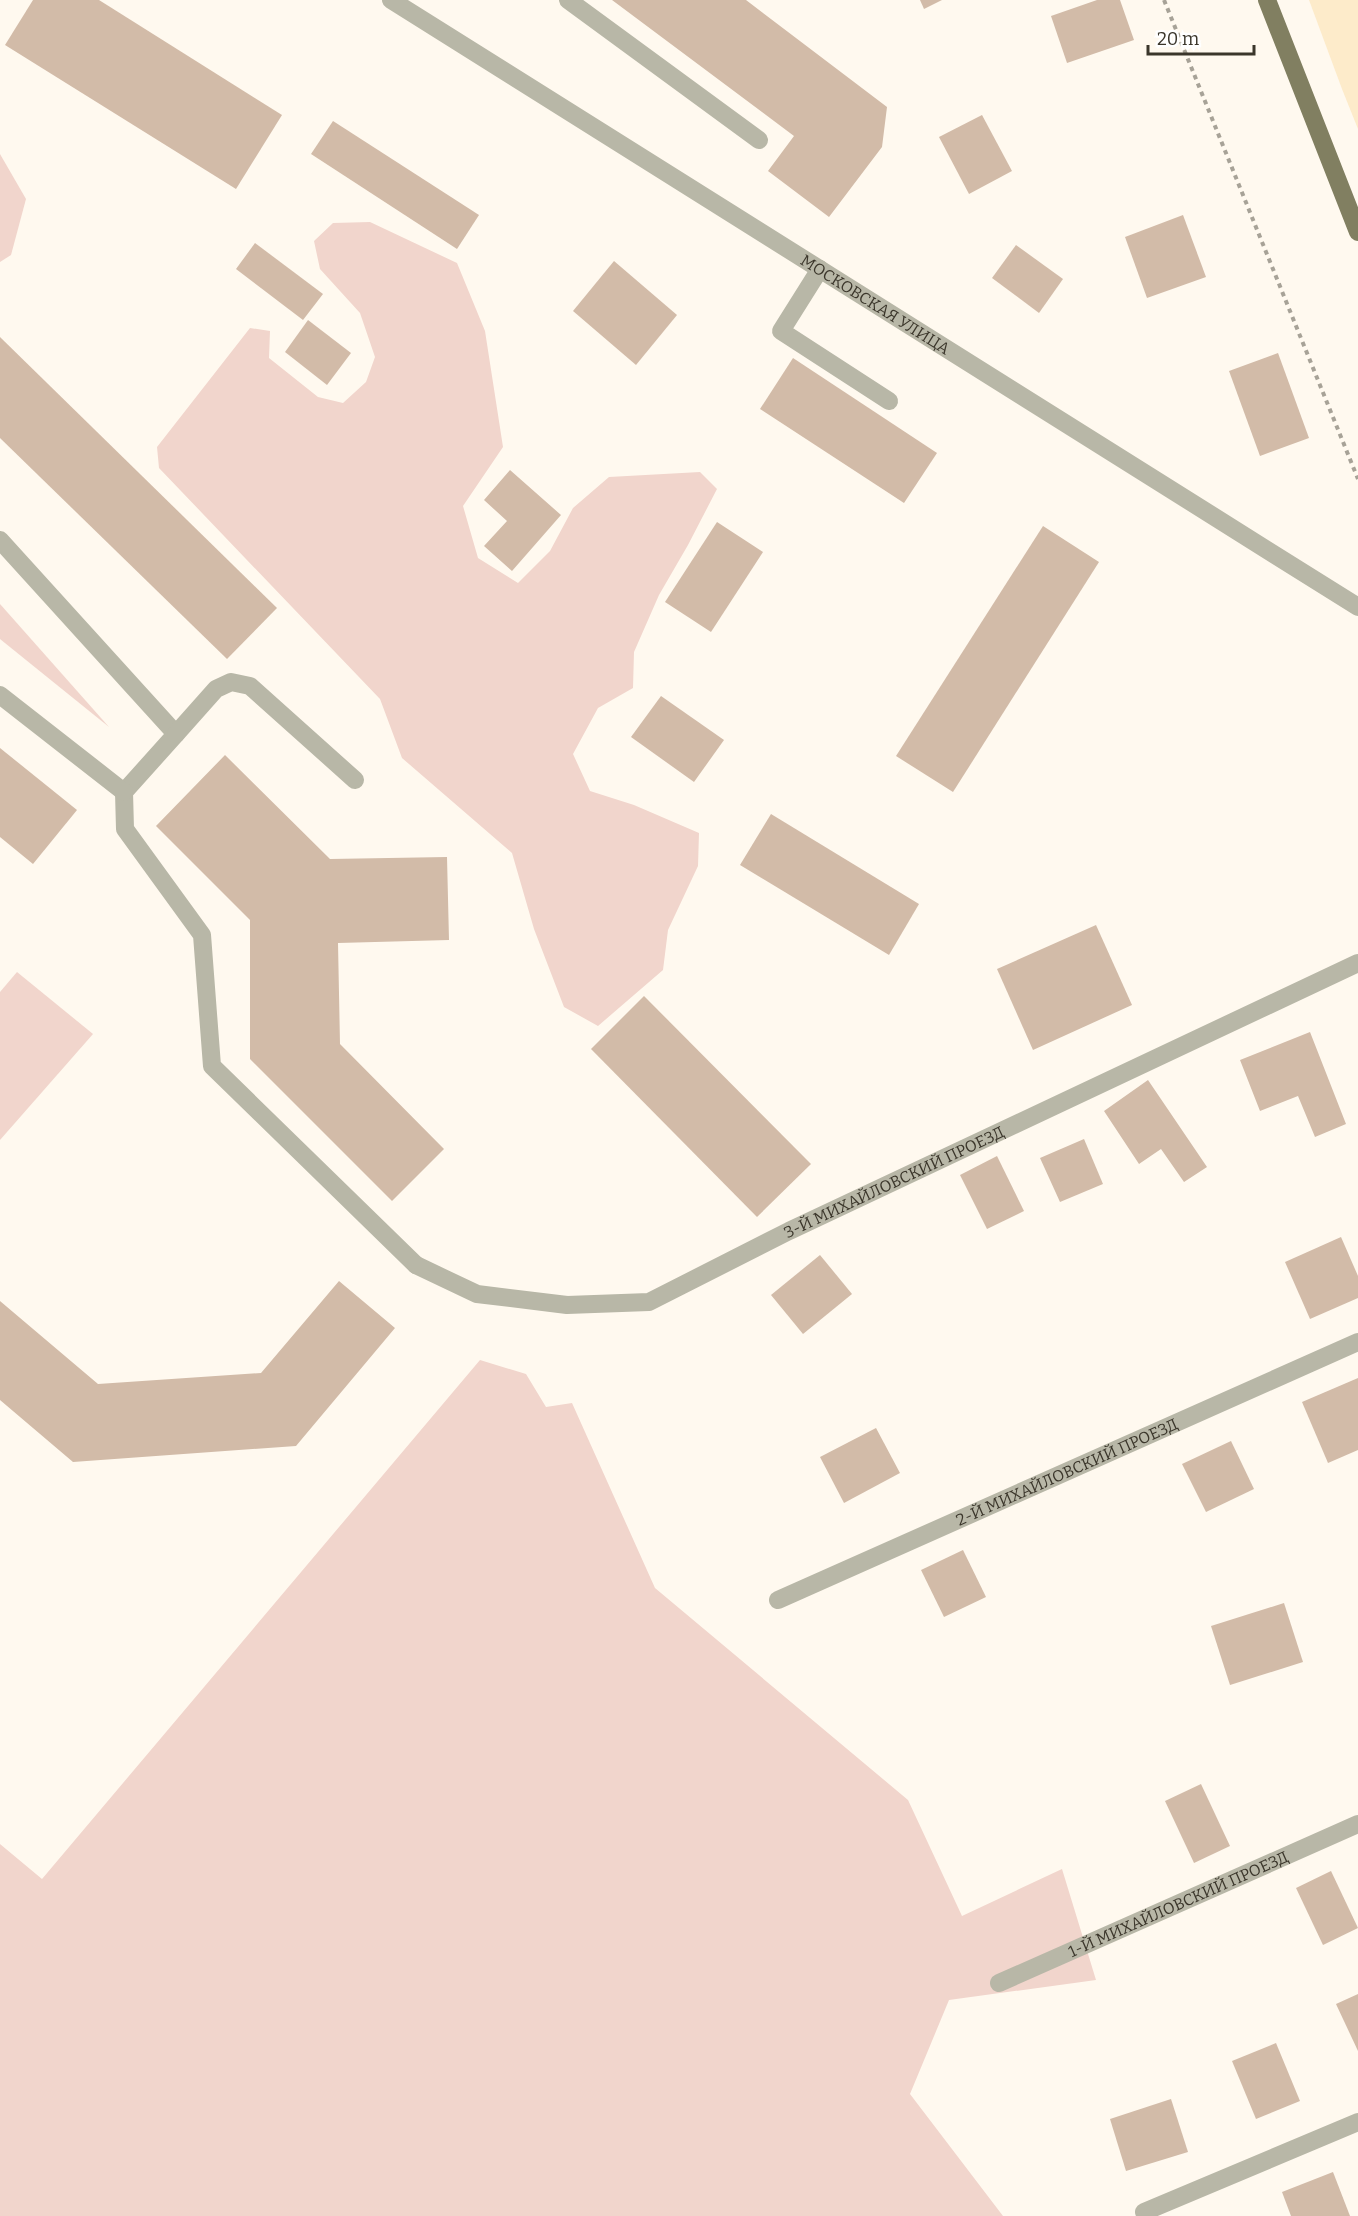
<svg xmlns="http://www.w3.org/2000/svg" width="1358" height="2216" viewBox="0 0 1358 2216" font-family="Bitter,serif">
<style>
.built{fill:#fdebca}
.green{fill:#f1d5cc}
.building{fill:#d2bba8}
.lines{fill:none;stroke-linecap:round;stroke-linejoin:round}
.path{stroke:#a7a297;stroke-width:4;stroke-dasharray:4.5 4.5;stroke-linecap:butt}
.service{stroke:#b8b7a7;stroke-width:18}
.minor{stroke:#b8b7a7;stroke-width:18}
.primary{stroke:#817f61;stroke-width:18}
.labels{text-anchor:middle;stroke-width:5;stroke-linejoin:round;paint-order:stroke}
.street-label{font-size:16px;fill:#3b362b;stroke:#fff}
</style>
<rect width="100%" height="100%" fill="#fff9ef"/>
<polygon class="built" points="1309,0 1358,0 1358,129 1342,89"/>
<g class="green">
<polygon points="0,154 26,199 11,255 0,262"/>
<polygon points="370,222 457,263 485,331 503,447 463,506 478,558 518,583 550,551 573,508 609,477 700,472 717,489 688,545 659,595 634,652 633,688 598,708 573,754 590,791 634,805 699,833 698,866 668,930 663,970 598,1026 564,1007 534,929 512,853 402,758 380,699 159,468 157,447 250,328 270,331 269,358 318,397 343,403 366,382 375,357 360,313 320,269 314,241 333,223"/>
<polygon points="0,604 109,727 0,639"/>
<polygon points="17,972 93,1034 0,1140 0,992"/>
<polygon points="480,1360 526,1374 546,1407 572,1403 655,1588 908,1800 962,1916 1062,1869 1096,1980 949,2000 910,2094 1003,2216 0,2216 0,1844 42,1879"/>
</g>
<g class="building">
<polygon points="33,0 99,0 282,115 236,189 5,45"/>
<polygon points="612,0 746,0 887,107 882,147 829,217 768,171 794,136"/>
<polygon points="920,0 942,0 924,9"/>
<polygon points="1097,0 1120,0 1134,40 1067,63 1051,16"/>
<polygon points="982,115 1012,171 969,194 939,137"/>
<polygon points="333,121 479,215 457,249 311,154"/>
<polygon points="1183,215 1206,277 1147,298 1125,237"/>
<polygon points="255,243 323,294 303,320 236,269"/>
<polygon points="1016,245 1063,279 1039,313 992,278"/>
<polygon points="614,261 677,315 636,365 573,311"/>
<polygon points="308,320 351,353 327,385 285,352"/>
<polygon points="0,337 277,608 227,659 0,438"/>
<polygon points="1278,353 1309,438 1260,456 1229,371"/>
<polygon points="793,358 937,453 904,503 760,409"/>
<polygon points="510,470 561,515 512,571 484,546 507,521 484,500"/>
<polygon points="717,522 763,552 711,632 665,602"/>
<polygon points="1043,526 1099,562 953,792 896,756"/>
<polygon points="661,696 724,740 694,782 631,737"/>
<polygon points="0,748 77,810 33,864 0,837"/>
<polygon points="225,755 330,859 447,857 449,940 338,943 340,1044 444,1149 392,1201 250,1059 250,920 156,826"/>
<polygon points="771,814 919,904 889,955 740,865"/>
<polygon points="1096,925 1132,1005 1033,1050 997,969"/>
<polygon points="644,996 811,1164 757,1217 591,1049"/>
<polygon points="1310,1032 1346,1124 1315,1137 1298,1096 1260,1111 1240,1060"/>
<polygon points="1148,1080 1207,1167 1184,1182 1161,1149 1139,1164 1104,1111"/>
<polygon points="1084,1139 1103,1184 1060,1202 1040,1158"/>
<polygon points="997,1156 1024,1211 987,1229 960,1175"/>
<polygon points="1341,1237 1358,1276 1358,1298 1310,1319 1285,1262"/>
<polygon points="820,1255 852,1294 803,1334 771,1295"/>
<polygon points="339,1281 395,1328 296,1446 73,1462 0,1400 0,1301 98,1384 261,1373"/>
<polygon points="1358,1378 1358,1450 1328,1463 1302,1402"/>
<polygon points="876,1428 900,1473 844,1503 820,1457"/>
<polygon points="1231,1441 1254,1489 1206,1512 1182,1464"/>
<polygon points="963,1550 986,1597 944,1617 921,1570"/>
<polygon points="1284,1603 1303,1662 1230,1685 1211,1626"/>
<polygon points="1201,1784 1230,1846 1194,1863 1165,1801"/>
<polygon points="1331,1871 1358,1928 1323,1945 1296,1888"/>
<polygon points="1358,1994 1358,2051 1336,2004"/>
<polygon points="1276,2043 1300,2101 1256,2119 1232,2061"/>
<polygon points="1171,2099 1188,2152 1126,2171 1110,2119"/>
<polygon points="1333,2172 1350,2216 1291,2216 1282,2192"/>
</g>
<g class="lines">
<polyline class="path" points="1164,0 1358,479"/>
<g class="service">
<polyline points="568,0 759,140"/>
<polyline points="820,269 781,331 889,401"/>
<polyline points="0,540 176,734 124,792 125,829 202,935 212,1066 416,1265"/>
<polyline points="0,695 124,792"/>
<polyline points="176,734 216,689 231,682 250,686 355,780"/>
<polyline points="1144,2212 1358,2122"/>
</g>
<g class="minor">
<path id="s1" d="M391,0L1358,607"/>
<path id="s2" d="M416,1265L477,1294L567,1305L649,1302L789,1231L1358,963"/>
<path id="s3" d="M778,1600L1358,1342"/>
<path id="s4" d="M999,1983L1358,1824"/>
</g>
<polyline class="primary" points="1267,0 1358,232"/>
</g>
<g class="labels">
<g class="street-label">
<text dy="6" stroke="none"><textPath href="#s1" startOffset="572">МОСКОВСКАЯ УЛИЦА</textPath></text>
<text dy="6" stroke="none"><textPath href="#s2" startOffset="513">3-Й МИХАЙЛОВСКИЙ ПРОЕЗД</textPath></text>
<text dy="6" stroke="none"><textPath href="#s3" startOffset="316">2-Й МИХАЙЛОВСКИЙ ПРОЕЗД</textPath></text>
<text dy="6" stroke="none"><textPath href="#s4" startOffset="196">1-Й МИХАЙЛОВСКИЙ ПРОЕЗД</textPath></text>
</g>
</g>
<path d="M1148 45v9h106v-9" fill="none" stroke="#3b362b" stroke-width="3"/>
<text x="1157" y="45" font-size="18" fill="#3b362b" stroke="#ffffff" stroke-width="4.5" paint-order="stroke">20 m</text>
</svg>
